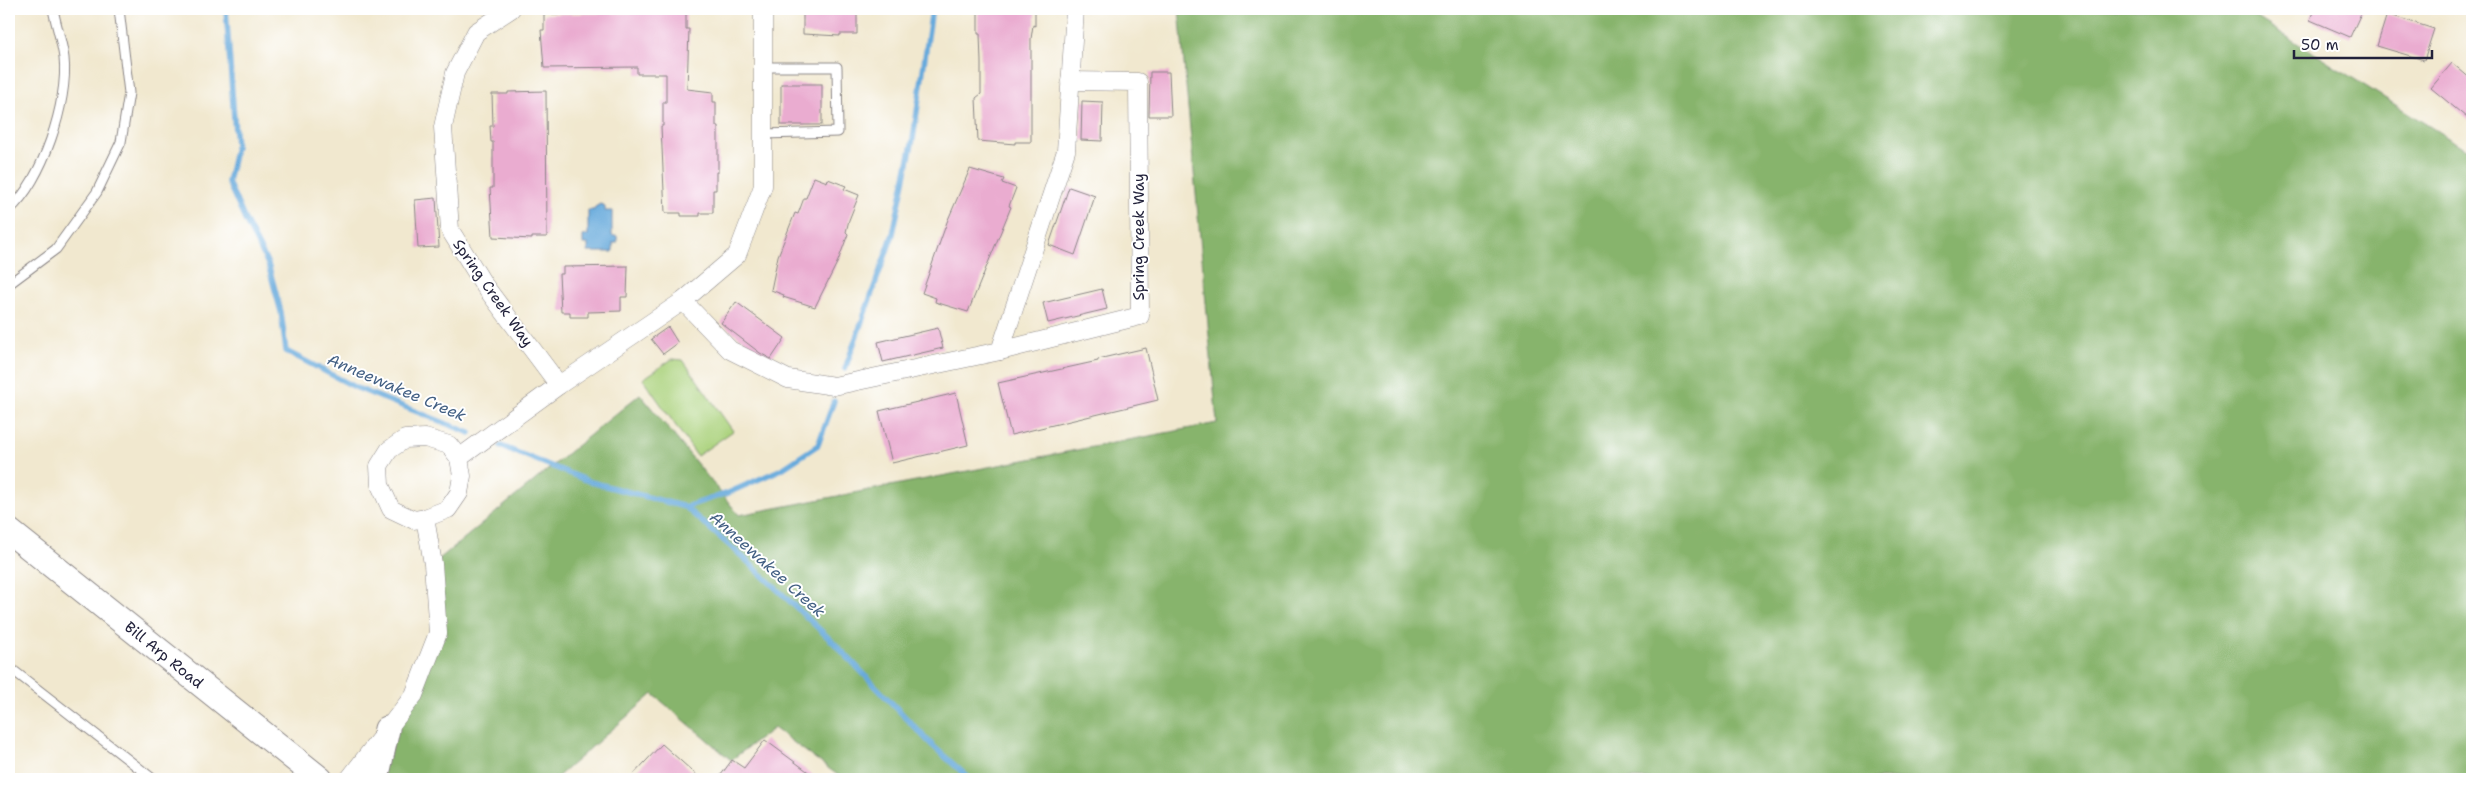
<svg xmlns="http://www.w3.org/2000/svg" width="2481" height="788" viewBox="0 0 2481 788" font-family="'Shantell Sans',sans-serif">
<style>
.green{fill:#aad27c;stroke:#667a5c}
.forest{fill:#87b46c;stroke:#546b54}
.water{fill:#68aadc;stroke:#45668c}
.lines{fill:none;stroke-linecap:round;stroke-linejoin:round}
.stream{stroke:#68aadc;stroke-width:5.5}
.building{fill:#eaacd0}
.lane-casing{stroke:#8a8585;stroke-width:11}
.street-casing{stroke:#8a8585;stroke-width:19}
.secondary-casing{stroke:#8a8585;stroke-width:27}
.lane{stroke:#fff;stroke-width:9}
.street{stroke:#fff;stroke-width:18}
.secondary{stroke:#fff;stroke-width:25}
.labels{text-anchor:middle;stroke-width:4;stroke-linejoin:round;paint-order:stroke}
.street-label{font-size:15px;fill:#22223b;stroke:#fff}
.water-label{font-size:16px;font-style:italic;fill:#425f83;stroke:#fff}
</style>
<rect width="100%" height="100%" fill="#fff"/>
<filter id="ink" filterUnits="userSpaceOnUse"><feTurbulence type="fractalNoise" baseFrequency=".02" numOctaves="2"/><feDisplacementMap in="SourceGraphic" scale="10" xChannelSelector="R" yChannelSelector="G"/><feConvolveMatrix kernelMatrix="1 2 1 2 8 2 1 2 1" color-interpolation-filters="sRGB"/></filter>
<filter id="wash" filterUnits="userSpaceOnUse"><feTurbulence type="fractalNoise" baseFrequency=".0096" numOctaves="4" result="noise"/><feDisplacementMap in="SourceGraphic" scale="20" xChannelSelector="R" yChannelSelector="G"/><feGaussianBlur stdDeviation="1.12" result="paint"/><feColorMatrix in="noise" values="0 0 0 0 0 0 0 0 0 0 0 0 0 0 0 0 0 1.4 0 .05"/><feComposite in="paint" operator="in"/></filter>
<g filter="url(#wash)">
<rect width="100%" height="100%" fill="#f1e8cf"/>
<polygon class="green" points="672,359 683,360 733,431 697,456 643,379"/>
<polygon class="forest" points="1179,9 2243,9 2472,153 2472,779 843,779 774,728 731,760 653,694 555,779 376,779 438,633 433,564 640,394 739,515 1217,423"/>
<polygon class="water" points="600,204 605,206 605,211 612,211 612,236 617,236 617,243 613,243 613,252 588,252 588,244 583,244 583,236 588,235 588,210 594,210 595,207"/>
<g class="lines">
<g class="stream">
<polyline points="226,9 236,146 228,182 245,220 268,264 281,312 286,351 357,388 470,433"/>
<polyline points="845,369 893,234 913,139 932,9"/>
<polyline points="501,446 591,482 685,507 745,559 835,644 932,745 970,779"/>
<polyline points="685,507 728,493 782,469 818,445 834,401"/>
</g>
</g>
<g id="blocks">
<g class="building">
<polygon points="803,9 857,9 857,34 840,34 840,36 803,34"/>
<polygon points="978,9 1035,9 1035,26 1033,25 1031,39 1031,142 1015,142 1015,144 978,141 976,98 981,94 981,62 980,34 978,34"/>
<polygon points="2314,9 2363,9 2350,37 2310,20"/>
<polygon points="646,13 686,13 686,29 689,29 687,89 713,92 713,102 716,102 716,126 718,126 718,172 716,172 716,190 713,190 713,213 700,213 700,216 681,216 681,213 665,213 661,126 663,126 663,102 666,102 666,74 637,74 637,67 544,68 541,30 544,30 544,14"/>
<polygon points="2387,14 2434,29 2424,60 2377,46"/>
<polygon points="2452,63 2472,80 2472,122 2431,88"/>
<polygon points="1150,72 1169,72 1171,116 1149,116"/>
<rect x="781" y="84" width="41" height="41"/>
<polygon points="546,91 547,237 532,237 532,239 493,237 490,188 493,188 493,142 491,142 490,126 493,126 492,94 508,94 508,92"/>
<polygon points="1082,101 1103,102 1102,141 1081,140"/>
<polygon points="970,169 1004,179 1002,183 1016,188 1009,206 1011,207 968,312 935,302 936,298 922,293 947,222"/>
<polygon points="814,177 827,182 828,179 846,186 844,189 859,195 849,220 846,232 848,234 838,261 815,307 783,297 784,295 771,290 778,256 789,228 795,213 798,214 804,198 806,198"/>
<polygon points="1069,187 1095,196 1075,255 1049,245"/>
<polygon points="436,198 439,247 418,248 415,200"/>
<polygon points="628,266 627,297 621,297 621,311 588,312 588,317 570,317 570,312 561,312 559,274 563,274 563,267"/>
<polygon points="1102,289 1107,309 1048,323 1043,303"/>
<polygon points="736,302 785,338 771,359 760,353 721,323"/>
<polygon points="668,327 678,343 663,354 651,339"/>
<polygon points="938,328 943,348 883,362 878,342"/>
<polygon points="1146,348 1158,400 1011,435 998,383 1098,361 1098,359"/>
<polygon points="956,393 968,445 892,463 879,411"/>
<polygon points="765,740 818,779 718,779 732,760 744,768"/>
<polygon points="662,744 701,779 629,779"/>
</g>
</g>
</g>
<g filter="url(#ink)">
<use href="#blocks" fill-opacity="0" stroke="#8a8585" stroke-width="1"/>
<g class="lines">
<defs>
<g id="lane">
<polyline points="763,67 837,67 838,132 763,134"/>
<path d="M9,210C42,182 69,101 64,58C62,42 56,25 53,9"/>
<polyline points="9,284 56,249 97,192 121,142 129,93 119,9"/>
<polyline points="9,667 153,779"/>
</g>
<g id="street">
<polyline points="511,9 476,32 455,73 443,127 450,230 484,285 559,385"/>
<polyline points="683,301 730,350 788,379 834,386 1000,351 1066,151 1075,9"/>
<polyline points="1000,351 1140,316 1138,82 1070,81"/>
<polygon points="425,438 449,445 459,458 462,476 459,493 448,509 425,518 414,520 391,509 380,485 379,466 389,450 405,439"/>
<polyline points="459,458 559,385 683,301 737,255 763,186 763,9"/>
<polyline points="349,779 414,695 438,633 433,564 425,518"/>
</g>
<g id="secondary">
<polyline points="9,531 320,779"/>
<polyline points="376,779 387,729"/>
</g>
</defs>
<use href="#lane" class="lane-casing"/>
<use href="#street" class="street-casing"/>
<use href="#secondary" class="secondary-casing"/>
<use href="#lane" class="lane"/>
<use href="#street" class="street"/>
<use href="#secondary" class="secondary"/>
</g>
</g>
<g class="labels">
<g class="street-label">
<text transform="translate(1139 237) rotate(-90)" y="5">Spring Creek Way</text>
<text transform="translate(493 293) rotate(55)" y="5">Spring Creek Way</text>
<text transform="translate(164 655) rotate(39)" y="5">Bill Arp Road</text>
</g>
<g class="water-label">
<text transform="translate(397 387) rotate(23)" y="6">Anneewakee Creek</text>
<text transform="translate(768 564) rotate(42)" y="6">Anneewakee Creek</text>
</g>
</g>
<rect width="2481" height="788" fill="none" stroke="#fff" stroke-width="30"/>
<path d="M2294 50v8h138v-8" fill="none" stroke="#22223b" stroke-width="2.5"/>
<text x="2301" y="50" font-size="15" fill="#22223b" stroke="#ffffff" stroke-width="4" paint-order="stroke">50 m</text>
</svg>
